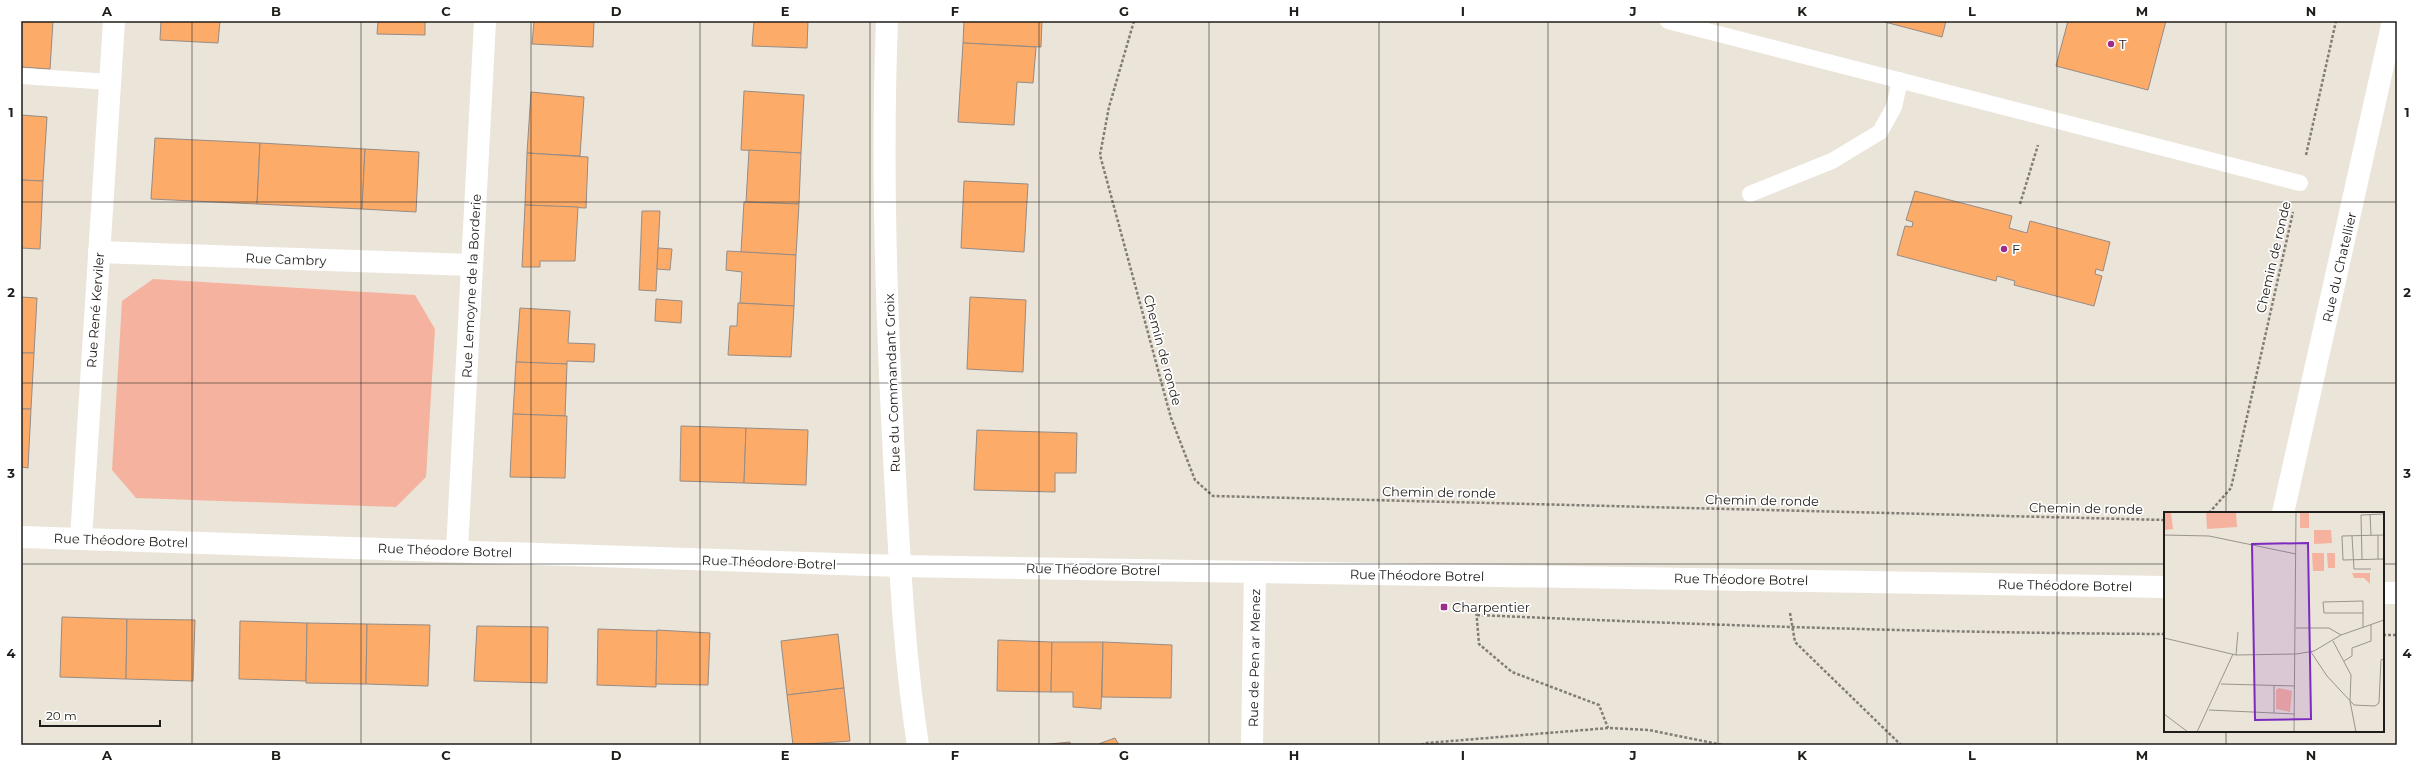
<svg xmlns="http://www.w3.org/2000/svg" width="2418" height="766" viewBox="0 0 2418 766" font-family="Montserrat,sans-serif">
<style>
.green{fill:#f5b39f}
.building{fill:#fdab69;stroke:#968c85}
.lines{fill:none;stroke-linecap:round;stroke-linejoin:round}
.path{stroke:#827d76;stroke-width:2.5;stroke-dasharray:3 2;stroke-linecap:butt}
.lane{stroke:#fff;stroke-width:16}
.street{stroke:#fff;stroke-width:22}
.secondary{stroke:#fff;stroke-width:22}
.grid{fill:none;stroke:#1f1d19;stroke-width:1;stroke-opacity:0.55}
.poi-dot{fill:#9c2d8b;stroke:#fff;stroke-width:1.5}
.labels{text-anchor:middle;stroke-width:3.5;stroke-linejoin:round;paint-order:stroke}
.poi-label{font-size:13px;fill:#1f1d19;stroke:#fff;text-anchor:start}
.street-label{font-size:13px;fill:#1f1d19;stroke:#fff}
.inset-road{fill:none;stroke:#99948c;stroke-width:1}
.view{fill:#7b2cbf;fill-opacity:0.15;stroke:#7b2cbf;stroke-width:2}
.inset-edge{fill:none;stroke:#1f1d19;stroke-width:2}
.neatline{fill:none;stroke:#1f1d19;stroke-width:1.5}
.grid-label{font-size:13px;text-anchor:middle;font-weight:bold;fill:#1f1d19}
</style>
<rect width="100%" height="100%" fill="#ebe4d9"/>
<polygon class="green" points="153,279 415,295 435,329 426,477 396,507 136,498 112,470 122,301"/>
<g class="building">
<polygon points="21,21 53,21 50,69 21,67"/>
<polygon points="161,21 220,21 218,43 160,40"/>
<polygon points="378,21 425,21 425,35 377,34"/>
<polygon points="534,21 594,21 593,47 532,44"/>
<polygon points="754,21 808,21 807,48 752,46"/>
<polygon points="964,21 1042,21 1041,47 963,43"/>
<polygon points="1881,21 1946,21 1942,37"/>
<polygon points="2068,21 2166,21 2148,90 2056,66"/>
<polygon points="963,43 1036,47 1033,83 1017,82 1014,125 958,122"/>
<polygon points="744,91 804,95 801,153 741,150"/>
<polygon points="531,92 584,97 580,156 527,153"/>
<polygon points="21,115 47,117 43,181 21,180"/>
<polygon points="155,138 260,143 257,204 151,199"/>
<polygon points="260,143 365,149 362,209 257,204"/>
<polygon points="365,149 419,152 416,212 362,209"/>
<polygon points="749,150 801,153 799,204 746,202"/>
<polygon points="527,153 588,157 586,208 525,205"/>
<polygon points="21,180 43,181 40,249 21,248"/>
<polygon points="964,181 1028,184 1024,252 961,248"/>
<polygon points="1915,191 2012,216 2009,228 2027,233 2030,221 2110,242 2103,271 2096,269 2095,274 2102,276 2094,306 2014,285 2015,281 1997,276 1996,281 1897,255 1905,226 1912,227 1913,222 1906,220"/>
<polygon points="744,202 799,204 796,255 741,252"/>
<polygon points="525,205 578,207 575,261 540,261 540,267 522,267"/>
<polygon points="642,211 660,211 656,291 639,290"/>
<polygon points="658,248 672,249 670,270 657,269"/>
<polygon points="727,251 796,255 794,306 740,303 742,272 726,270"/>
<polygon points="21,297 37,298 34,353 21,353"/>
<polygon points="970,297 1026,300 1023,372 967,369"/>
<polygon points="656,299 682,301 681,323 655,321"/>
<polygon points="738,303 794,306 791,357 728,355 730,326 737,326"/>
<polygon points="520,308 570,311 568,343 595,344 594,362 567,361 567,364 516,362"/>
<polygon points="21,353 34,353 31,409 21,409"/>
<polygon points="516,362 567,364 565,416 513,414"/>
<polygon points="21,409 31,409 28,468 21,467"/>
<polygon points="513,414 567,416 565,478 510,477"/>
<polygon points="681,426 746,428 744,483 680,481"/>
<polygon points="746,428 808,430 806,485 744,483"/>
<polygon points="977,430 1077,433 1076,473 1055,473 1055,492 974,490"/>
<polygon points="62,617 127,619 126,679 60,677"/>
<polygon points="127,619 195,620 193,681 126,679"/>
<polygon points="240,621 307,623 306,681 239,679"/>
<polygon points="307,623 367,624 366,684 306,683"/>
<polygon points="367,624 430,625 428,686 366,684"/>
<polygon points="477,626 548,627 547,683 474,681"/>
<polygon points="598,629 657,631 656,687 597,685"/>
<polygon points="657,630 710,633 708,685 656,684"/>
<polygon points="838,634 844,688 787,695 781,641"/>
<polygon points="998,640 1052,642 1051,692 997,691"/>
<polygon points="1052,642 1103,642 1101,709 1073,707 1073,692 1051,692"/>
<polygon points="1103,642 1172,645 1171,698 1102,697"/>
<polygon points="844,688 850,741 793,745 787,695"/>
<polygon points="1115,738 1119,745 1097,745 1101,743"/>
<polygon points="1070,742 1070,745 1048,745 1050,744"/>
</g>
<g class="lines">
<g class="path">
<polyline points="1134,21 1109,107 1100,155 1171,418 1195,480 1213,496 2165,520"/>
<polyline points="2306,155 2336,21"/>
<polyline points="2020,204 2038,145"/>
<polyline points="2209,513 2231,488 2293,212"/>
<polyline points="1476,608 1479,644 1512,672 1599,705 1608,728"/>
<polyline points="1790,613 1795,642 1901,745"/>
<path d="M1477,615C1706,625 1935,633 2165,634"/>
<polyline points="2383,635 2397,635"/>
<polyline points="1421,745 1427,743 1608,728 1649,730 1723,745"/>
<polyline points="2314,745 2320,745"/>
</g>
<g class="lane">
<polyline points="1668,21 2300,183"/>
<polyline points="21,76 110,82"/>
<polyline points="1750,194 1832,161 1880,132 1894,107 1900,80"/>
</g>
<g class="street">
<path d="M887,21C881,173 887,325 895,476C900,566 904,656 918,745"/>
<polyline points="99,252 472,265"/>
<polyline points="2283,513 2393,21"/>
<polyline points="81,539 114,21"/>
<polyline points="457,550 485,21"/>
<polyline points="1252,745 1255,572"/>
</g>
<g class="secondary">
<polyline points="21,537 899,566 2165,587"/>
<polyline points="2383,593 2397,593"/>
</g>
</g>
<path class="grid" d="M192,21V745M361,21V745M531,21V745M700,21V745M870,21V745M1039,21V745M1209,21V745M1379,21V745M1548,21V745M1718,21V745M1887,21V745M2057,21V745M2226,21V513M21,202H2397M21,383H2397M21,564H2165M2383,564H2397M2226,731V745"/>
<g class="poi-dot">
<circle cx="2111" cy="44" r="4"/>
<circle cx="2004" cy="249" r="4"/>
<rect x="1440" y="603" width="8" height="8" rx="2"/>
</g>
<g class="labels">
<g class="poi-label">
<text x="2119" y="49">T</text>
<text x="2012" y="254">F</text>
<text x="1452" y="612">Charpentier</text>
</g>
<g class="street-label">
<text transform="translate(2273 257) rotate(-77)" y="5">Chemin de ronde</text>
<text transform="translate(286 259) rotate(2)" y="5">Rue Cambry</text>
<text transform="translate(2339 267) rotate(-77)" y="5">Rue du Chatellier</text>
<text transform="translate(471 286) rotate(-87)" y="5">Rue Lemoyne de la Borderie</text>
<text transform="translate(95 310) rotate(-86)" y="5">Rue René Kerviler</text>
<text transform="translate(1163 350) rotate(75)" y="5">Chemin de ronde</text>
<text transform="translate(892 383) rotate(-92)" y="5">Rue du Commandant Groix</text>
<text transform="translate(1439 492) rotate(1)" y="5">Chemin de ronde</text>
<text transform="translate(1762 500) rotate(1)" y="5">Chemin de ronde</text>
<text transform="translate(2086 508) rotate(1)" y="5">Chemin de ronde</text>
<text transform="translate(121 540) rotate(2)" y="5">Rue Théodore Botrel</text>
<text transform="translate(445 550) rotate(2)" y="5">Rue Théodore Botrel</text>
<text transform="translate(769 562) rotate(2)" y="5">Rue Théodore Botrel</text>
<text transform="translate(1093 569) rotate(1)" y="5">Rue Théodore Botrel</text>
<text transform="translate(1417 575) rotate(1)" y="5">Rue Théodore Botrel</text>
<text transform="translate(1741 579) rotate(1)" y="5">Rue Théodore Botrel</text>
<text transform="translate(2065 585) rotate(1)" y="5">Rue Théodore Botrel</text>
<text transform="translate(1254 658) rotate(-89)" y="5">Rue de Pen ar Menez</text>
</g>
</g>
<g transform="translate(2164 512)">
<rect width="220" height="220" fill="#ebe4d9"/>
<path d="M7,0L9,17L1,18L0,1ZM42,0H72L73,15L43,17ZM136,0H145V16H136ZM150,18H167L168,31L150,32ZM148,41H160V59H149ZM163,41H171V56H164ZM188,61H206V72L200,66H190ZM115,176L128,179L126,200L112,197V178Z" fill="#f5b39f"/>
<path class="inset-road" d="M206,2L207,23M0,23L45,24L132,42M214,23V47M220,23L178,24L179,48L220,47M188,24L190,57H207M198,47L197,3L220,2M199,101V89L159,90L160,101H199V115M132,116H165L177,123M0,126L72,143L132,142L150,139L177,123L220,108M169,129L187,163L186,189L192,220M147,140L163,164L190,193L211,194L215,191L217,148L220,147M72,143L74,120M180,149L188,144V136L207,129V113M57,172L131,174M45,198L131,202M110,201V174M0,202L24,220M33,220L69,142M130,220L132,0"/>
<path class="view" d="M144,31L147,207L91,208L88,32Z"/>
<rect width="220" height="220" class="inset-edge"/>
</g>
<rect width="2418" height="766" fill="none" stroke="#ffffff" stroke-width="44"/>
<path d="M40 720v6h120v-6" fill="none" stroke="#1f1d19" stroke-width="2"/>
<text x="46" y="720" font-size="12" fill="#1f1d19" stroke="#ffffff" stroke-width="3" paint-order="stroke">20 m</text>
<rect x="22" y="22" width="2374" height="722" class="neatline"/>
<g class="grid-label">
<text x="107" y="16">A</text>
<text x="276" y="16">B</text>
<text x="446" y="16">C</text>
<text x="616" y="16">D</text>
<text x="785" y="16">E</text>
<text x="955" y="16">F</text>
<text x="1124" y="16">G</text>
<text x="1294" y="16">H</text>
<text x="1463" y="16">I</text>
<text x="1633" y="16">J</text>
<text x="1802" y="16">K</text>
<text x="1972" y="16">L</text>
<text x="2142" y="16">M</text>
<text x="2311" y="16">N</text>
<text x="11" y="117">1</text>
<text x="2407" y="117">1</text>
<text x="11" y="297">2</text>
<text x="2407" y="297">2</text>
<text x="11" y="478">3</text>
<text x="2407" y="478">3</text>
<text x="11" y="658">4</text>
<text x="2407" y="658">4</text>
<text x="107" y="760">A</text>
<text x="276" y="760">B</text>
<text x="446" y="760">C</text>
<text x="616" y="760">D</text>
<text x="785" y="760">E</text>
<text x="955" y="760">F</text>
<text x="1124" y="760">G</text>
<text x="1294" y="760">H</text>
<text x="1463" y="760">I</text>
<text x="1633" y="760">J</text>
<text x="1802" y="760">K</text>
<text x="1972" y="760">L</text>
<text x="2142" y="760">M</text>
<text x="2311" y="760">N</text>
</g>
</svg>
